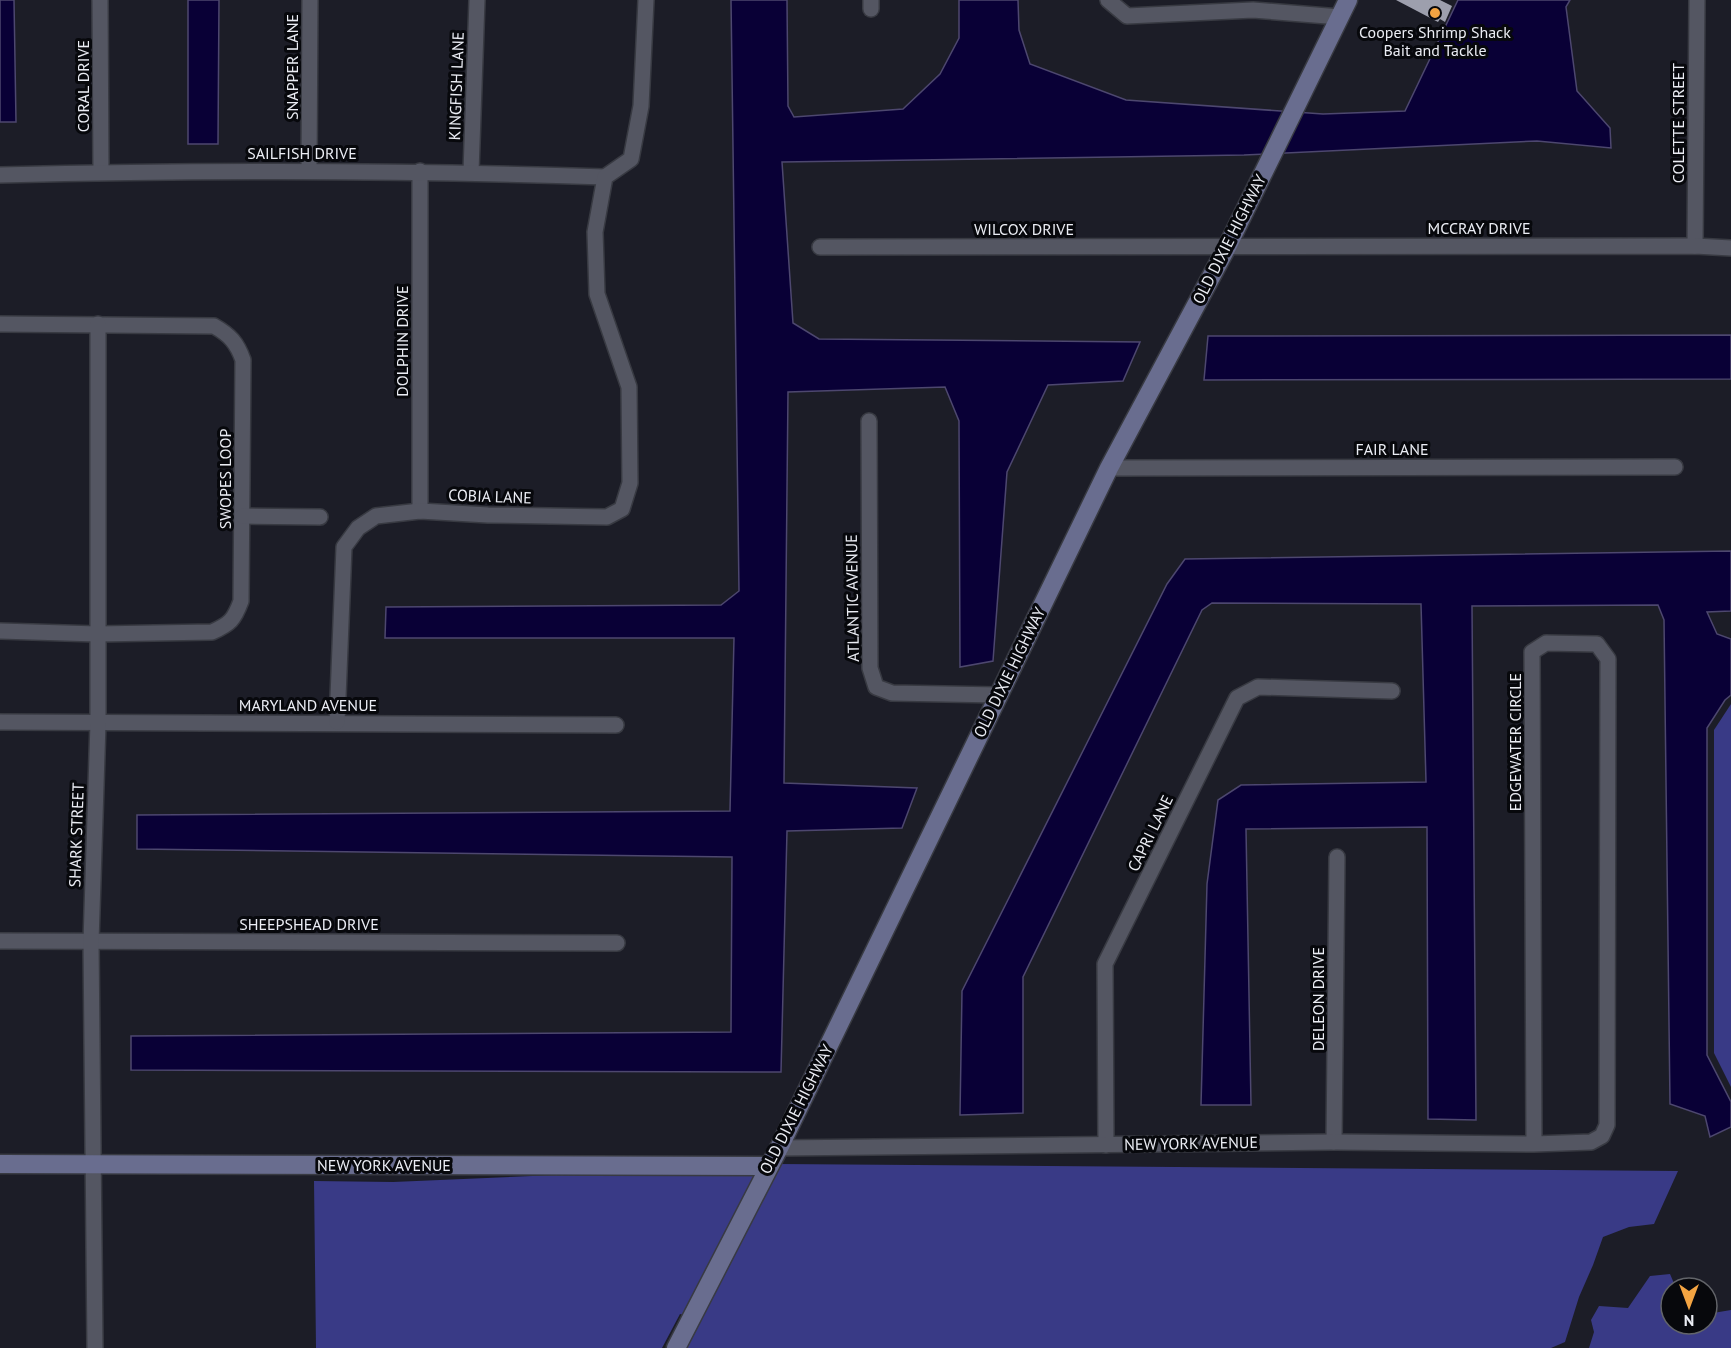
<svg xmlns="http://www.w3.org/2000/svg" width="1731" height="1348" viewBox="0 0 1731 1348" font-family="'PT Sans',sans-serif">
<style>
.green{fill:#393a86}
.water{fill:#090036;stroke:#4d476f;stroke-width:1.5}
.building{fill:#9d9fad}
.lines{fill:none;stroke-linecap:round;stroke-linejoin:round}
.street-casing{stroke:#383a42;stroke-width:18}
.secondary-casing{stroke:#383a42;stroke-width:21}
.street{stroke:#545662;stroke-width:15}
.secondary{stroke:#696d8f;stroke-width:18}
.poi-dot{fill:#f3a442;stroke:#07080c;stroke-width:2}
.labels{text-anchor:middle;stroke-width:6;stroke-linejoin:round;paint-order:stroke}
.poi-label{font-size:16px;fill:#ebedf4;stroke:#07080c}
.street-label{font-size:16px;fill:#ebedf4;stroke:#07080c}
</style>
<rect width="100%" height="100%" fill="#1c1d27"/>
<g class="green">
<polygon points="1731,704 1731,1087 1714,1053 1714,730"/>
<polygon points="778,1164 1678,1171 1654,1224 1629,1227 1603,1237 1593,1265 1579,1297 1565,1342 1551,1348 685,1348 772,1175 775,1175 775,1169"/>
<polygon points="556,1175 754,1175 684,1315 680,1314 662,1348 316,1348 314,1181 393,1182"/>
<polygon points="1670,1274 1676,1288 1671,1288 1671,1324 1707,1324 1707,1314 1731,1310 1731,1348 1589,1348 1594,1332 1591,1320 1599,1306 1628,1308 1650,1276"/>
</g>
<g class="water">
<polygon points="0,0 14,0 16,122 0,122"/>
<polygon points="188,0 219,0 218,144 188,144"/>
<polygon points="731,0 787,0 788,106 794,117 903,109 940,74 959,38 959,0 1018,0 1019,30 1030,64 1126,100 1323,114 1405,111 1458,0 1570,0 1566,7 1577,91 1610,128 1611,148 1537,141 1244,155 782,162 793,323 819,339 1140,342 1123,381 1048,385 1007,472 993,661 960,667 959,421 945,387 788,392 784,783 917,788 902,828 787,831 781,1072 131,1070 131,1036 731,1032 732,857 137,849 137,815 730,811 734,638 385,638 386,607 721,605 739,591"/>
<polygon points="1731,335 1731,379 1204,380 1208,336"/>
<polygon points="1731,551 1731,611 1707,612 1717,634 1731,639 1731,695 1725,700 1707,728 1707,1055 1731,1102 1731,1127 1710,1137 1705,1116 1670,1104 1664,620 1658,605 1472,606 1476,1120 1428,1119 1427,827 1246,829 1251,1105 1201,1105 1207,884 1218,800 1241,785 1426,782 1421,604 1212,603 1202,610 1023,977 1023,1113 960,1115 962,991 1167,584 1185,559"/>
</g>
<polygon class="building" points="1396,0 1440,0 1452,6 1445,22 1440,19 1438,22"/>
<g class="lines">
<defs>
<g id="street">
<polyline points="100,0 101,172"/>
<polyline points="871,0 871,9"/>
<polyline points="1108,0 1127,16 1253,10 1340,17"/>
<polyline points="309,171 310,0"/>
<polyline points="420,171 420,511"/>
<polyline points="471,172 477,0"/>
<path d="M0,175C202,170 403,170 605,177"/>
<polyline points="1695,246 1697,0"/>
<polyline points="820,247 1695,246 1731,248"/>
<path d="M0,324L214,326C230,335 237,343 243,360L241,601C234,620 230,624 212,632L97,634L0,631"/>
<polyline points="869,421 870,668 876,687 892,693 998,695"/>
<polyline points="1109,468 1675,467"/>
<polyline points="243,516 320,517"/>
<polyline points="0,722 616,725"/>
<polyline points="337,722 344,547 358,528 376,516 420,511 488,515 607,517 622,509 630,483 629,387 597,294 595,232 605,177 631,159 641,106 646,0"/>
<polyline points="0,941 617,943"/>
<polyline points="1334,1142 1337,857"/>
<polyline points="1106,1145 1105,964 1237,698 1258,687 1392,691"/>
<polyline points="779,1148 1334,1142 1534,1144 1591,1142 1602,1136 1607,1125 1608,659 1597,644 1546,643 1532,652 1534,1144"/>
<polyline points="95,1348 91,942 98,723 98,324"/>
</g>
<g id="secondary">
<polyline points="0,1164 768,1166"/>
<polyline points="676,1348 779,1148 1109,468 1227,247 1348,0"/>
</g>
</defs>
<use href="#street" class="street-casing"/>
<use href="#secondary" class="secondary-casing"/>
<use href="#street" class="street"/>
<use href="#secondary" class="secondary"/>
</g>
<circle class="poi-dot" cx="1435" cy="13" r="6"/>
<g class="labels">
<g class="poi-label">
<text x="1435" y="38">Coopers Shrimp Shack<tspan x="1435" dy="18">Bait and Tackle</tspan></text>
</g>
<g class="street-label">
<text transform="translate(292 67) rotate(-90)" y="6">SNAPPER LANE</text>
<text transform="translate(83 86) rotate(-90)" y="6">CORAL DRIVE</text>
<text transform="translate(456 86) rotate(-88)" y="6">KINGFISH LANE</text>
<text transform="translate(1678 123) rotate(-90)" y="6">COLETTE STREET</text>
<text x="302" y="159">SAILFISH DRIVE</text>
<text x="1479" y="234">MCCRAY DRIVE</text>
<text x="1024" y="235">WILCOX DRIVE</text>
<text transform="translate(1229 239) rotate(-63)" y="6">OLD DIXIE HIGHWAY</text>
<text transform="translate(402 341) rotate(-90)" y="6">DOLPHIN DRIVE</text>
<text x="1392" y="455">FAIR LANE</text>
<text transform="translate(225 479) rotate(-90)" y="6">SWOPES LOOP</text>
<text transform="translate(490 496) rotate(2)" y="6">COBIA LANE</text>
<text transform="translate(852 598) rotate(-91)" y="6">ATLANTIC AVENUE</text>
<text transform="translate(1009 672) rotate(-64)" y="6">OLD DIXIE HIGHWAY</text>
<text x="308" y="711">MARYLAND AVENUE</text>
<text transform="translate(1515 742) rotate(-90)" y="6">EDGEWATER CIRCLE</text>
<text transform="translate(1150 833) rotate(-64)" y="6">CAPRI LANE</text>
<text transform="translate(76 835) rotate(-88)" y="6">SHARK STREET</text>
<text x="309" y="930">SHEEPSHEAD DRIVE</text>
<text transform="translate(1318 999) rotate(-90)" y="6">DELEON DRIVE</text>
<text transform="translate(796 1109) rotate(-63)" y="6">OLD DIXIE HIGHWAY</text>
<text transform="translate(1191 1143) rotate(-1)" y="6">NEW YORK AVENUE</text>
<text x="384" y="1171">NEW YORK AVENUE</text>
</g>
</g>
<g transform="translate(1689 1306) rotate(180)"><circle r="28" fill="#07080c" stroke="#626469" stroke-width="1.5"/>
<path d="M0-4.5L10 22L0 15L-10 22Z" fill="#f3a442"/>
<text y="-9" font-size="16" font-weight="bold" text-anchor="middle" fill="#ebedf4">N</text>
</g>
</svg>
